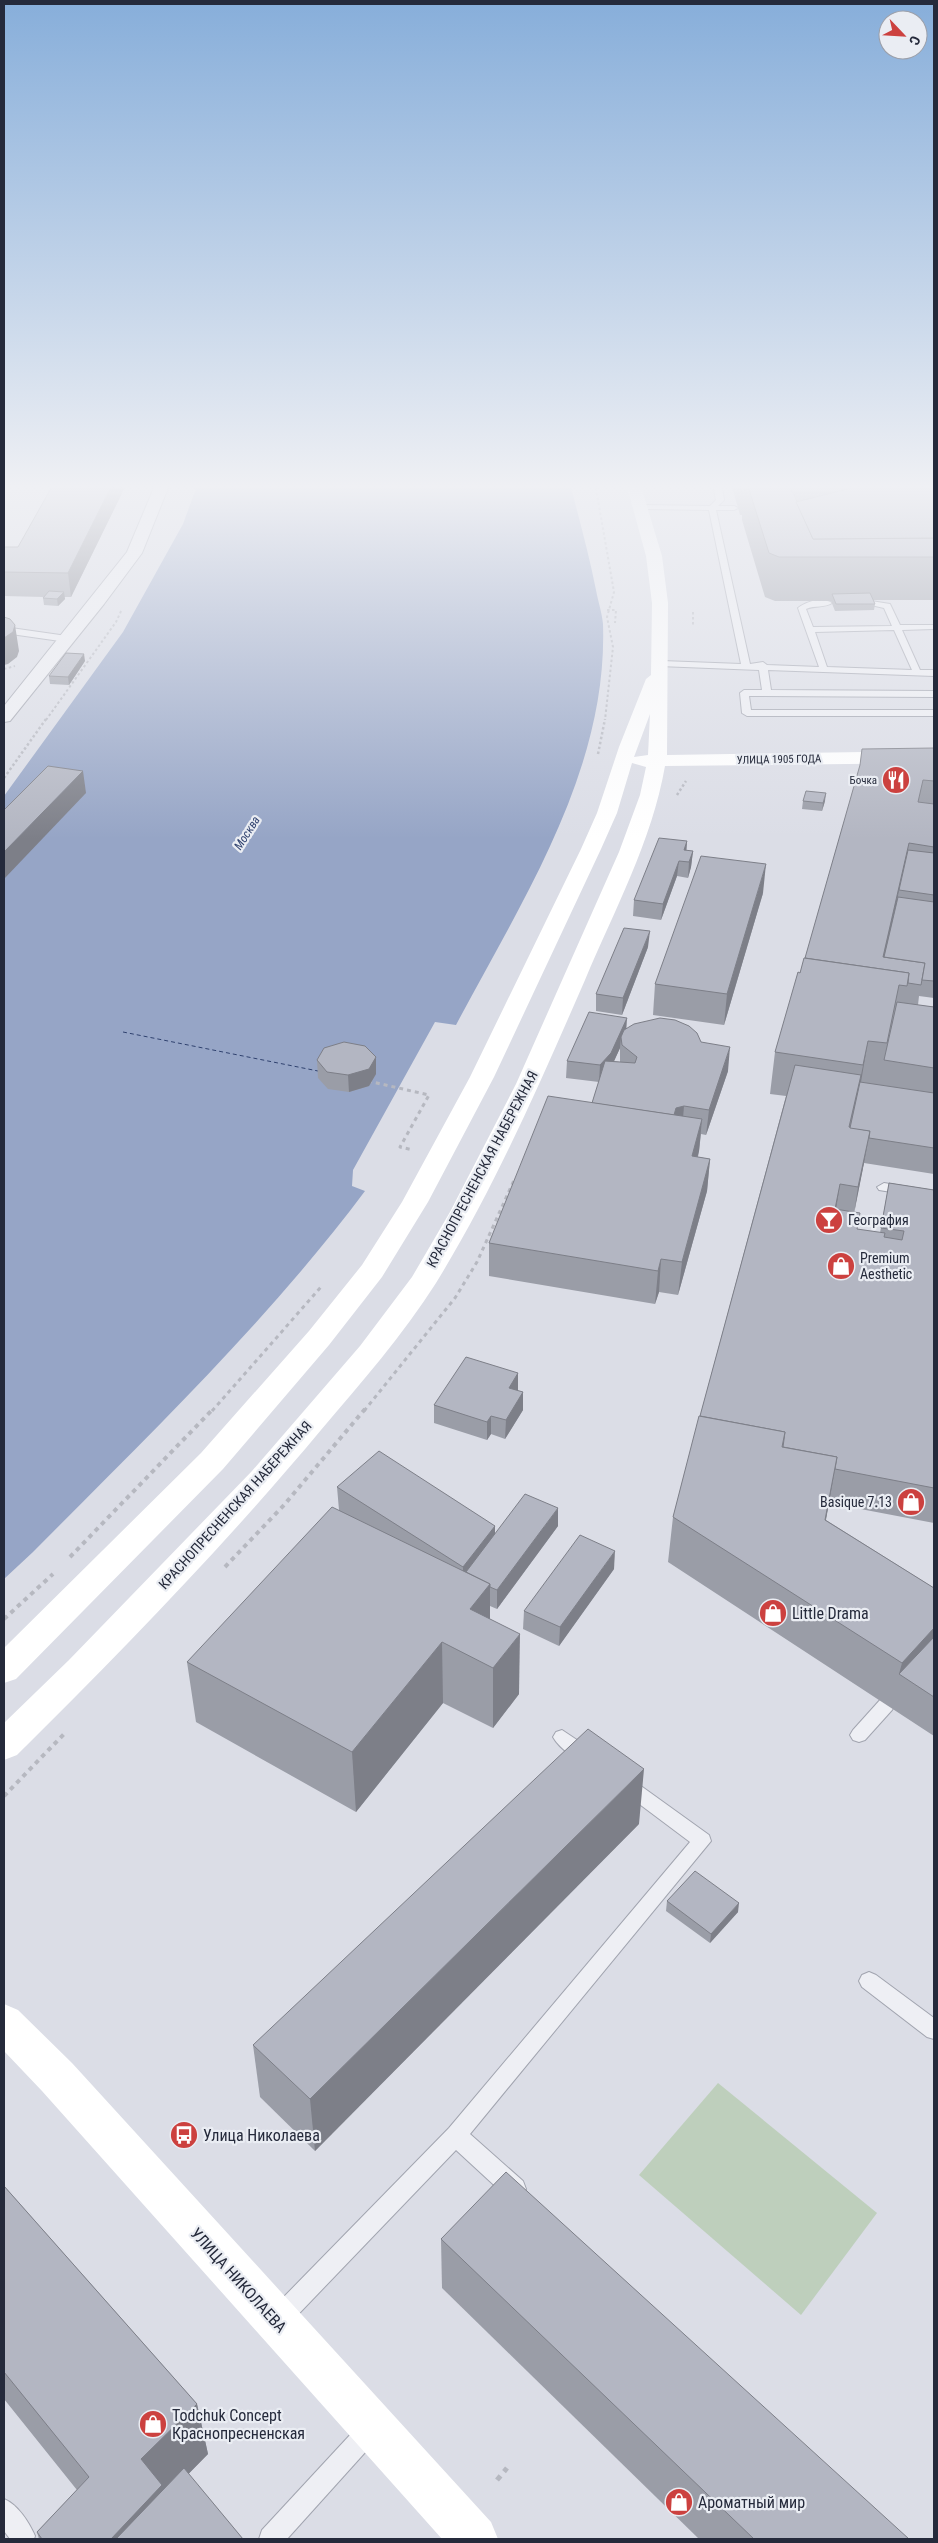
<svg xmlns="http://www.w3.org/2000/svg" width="938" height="2543" viewBox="0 0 938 2543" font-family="'Roboto Condensed',sans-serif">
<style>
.green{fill:#becfbc}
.water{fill:#96a5c6}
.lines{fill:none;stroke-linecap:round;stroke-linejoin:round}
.ferry{stroke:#30426f;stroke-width:1;stroke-dasharray:4 3;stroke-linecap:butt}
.lane-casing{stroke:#a1a4af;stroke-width:2}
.street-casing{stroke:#a1a4af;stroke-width:2}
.path-far4{stroke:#b6b8c0;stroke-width:2;stroke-dasharray:2.5 2.5;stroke-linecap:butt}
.path-far3{stroke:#b6b8c0;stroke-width:2.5;stroke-dasharray:2.5 2.5;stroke-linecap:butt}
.path-far2{stroke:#b6b8c0;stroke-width:3;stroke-dasharray:4 4;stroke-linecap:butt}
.path-far1{stroke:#b6b8c0;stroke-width:4;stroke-dasharray:4.5 4.5;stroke-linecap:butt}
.path{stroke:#b6b8c0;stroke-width:5;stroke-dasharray:5.5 5.5;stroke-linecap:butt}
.lane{fill:#eeeff4;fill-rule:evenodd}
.street{fill:#eeeff4;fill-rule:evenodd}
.secondary{fill:#fff;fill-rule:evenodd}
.wall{fill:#9a9da7;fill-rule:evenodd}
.shaded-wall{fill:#7d7f88}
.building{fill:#b3b6c2;stroke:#7d7f88}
.labels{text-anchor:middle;stroke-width:4.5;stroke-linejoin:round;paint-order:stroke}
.far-street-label{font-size:11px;fill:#252a3b;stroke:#eaedf3}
.far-poi-label{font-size:11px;fill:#252a3b;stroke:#eaedf3;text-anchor:end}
.far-water-label{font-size:12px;font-style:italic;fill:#30426f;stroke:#eaedf3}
.street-label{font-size:14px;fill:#252a3b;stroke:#eaedf3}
.poi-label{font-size:14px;fill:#252a3b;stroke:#eaedf3;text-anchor:start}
.near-poi-label{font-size:16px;fill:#252a3b;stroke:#eaedf3;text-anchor:start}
.near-street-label{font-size:16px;fill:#252a3b;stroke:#eaedf3}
</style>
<rect width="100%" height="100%" fill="#dbdde6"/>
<polygon class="green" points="718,2083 877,2213 801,2315 639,2175"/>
<path class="water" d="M198,483H570C579,519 589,554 596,590C598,601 602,613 603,624C608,771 522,900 456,1025L435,1022L353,1170L352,1186L365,1191C267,1322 148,1436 33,1552L4,1579V796L123,632L183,524Z"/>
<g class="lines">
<polyline class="ferry" points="123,1032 318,1071"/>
<defs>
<g id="lane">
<path d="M713,483H721L724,500L718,506H734L738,508L734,510H716L750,664L763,662L767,665L819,667L798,608C807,601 822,597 832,603C825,608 815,605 806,609L813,627L892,626L884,608L871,605V601L890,604L900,625H934V629L902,630L920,670H934V676L768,670L771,690L934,691V697L749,696L751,710H934V716H747L742,713L740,693L744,690H762L759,670L659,666V662L662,661L741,664L709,510L641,509L637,507L641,505L710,506L716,500ZM894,630L912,670L827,667L815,632Z"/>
<polygon points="4,627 67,636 71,639 67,642 4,633"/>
<polygon points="884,1183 934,1191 934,1199 879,1190 877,1187"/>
<polygon points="886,1698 892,1700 895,1705 892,1710 865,1740 859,1742 853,1740 850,1735 853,1730 880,1700"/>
<path d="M562,1730L592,1750L595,1755L592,1760C580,1765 559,1748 553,1737L556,1732Z"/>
<polygon points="628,1778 634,1781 709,1835 711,1841 470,2134 523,2181 526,2189 523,2197 515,2200 507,2197 456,2150 288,2325 280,2328 272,2325 269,2317 272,2309 449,2128 690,1842 622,1791 619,1786 622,1781"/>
<polygon points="869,1972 876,1975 934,2018 934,2039 927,2037 862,1987 859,1981 862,1975"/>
<polygon points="370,2418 378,2422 382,2430 378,2438 287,2539 259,2539 262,2530 362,2422"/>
<path d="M4,2499C18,2505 29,2522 35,2536L34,2539H10L4,2531Z"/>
</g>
<polygon id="street" points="156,483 170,483 142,553 104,604 10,721 4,722 4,706 127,552"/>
</defs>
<use href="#lane" class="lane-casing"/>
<use href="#street" class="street-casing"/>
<g class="path-far4">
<polyline points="595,483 614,592 607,617 613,647 605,720"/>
<polyline points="607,610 616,610 615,623"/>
<polyline points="693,612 693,625"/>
<polyline points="4,669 15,666"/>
<polyline points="46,720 116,622 122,609"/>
</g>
<g class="path-far3">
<polyline points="598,754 605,719"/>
<polyline points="4,778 46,719"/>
<polyline points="677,795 686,781"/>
</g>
<g class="path-far2">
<polyline points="368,1081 429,1095 400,1147 413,1150"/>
<polyline points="212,1411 321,1287"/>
<polyline points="364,1411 455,1298 477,1262 515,1178"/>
</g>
<g class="path-far1">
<polyline points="70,1557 213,1409"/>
<polyline points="225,1567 284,1505 365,1409"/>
<polyline points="4,1619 53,1574"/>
<polyline points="4,1796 64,1734"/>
</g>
<polyline class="path" points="497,2480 507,2468"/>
<use href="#lane" class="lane"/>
<use href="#street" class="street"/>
<g class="secondary">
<path d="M626,483H640L662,556L668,603L667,755L934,751V763L665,766C652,841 614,911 585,980C540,1083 495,1187 436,1283C403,1335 361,1383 321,1430C226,1544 122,1651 17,1755L4,1760V1723L69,1660L252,1471L360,1346L412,1277L450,1212L516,1084L619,852L640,795L646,767L632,763L617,813L601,849L494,1077L428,1202L382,1277L329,1345L223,1469L16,1679L4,1683V1648L201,1453L309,1331L362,1265L402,1202L470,1077L581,849L597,813L619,747L646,679L651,675L652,603L646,556ZM650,714L648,755L634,757Z"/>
<polygon points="4,2004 18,2010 72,2063 491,2522 498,2539 442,2539 42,2091 4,2051"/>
</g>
</g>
<g class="wall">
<polygon points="127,483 71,597 64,597 65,599 58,606 44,605 43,598 44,597 4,596 4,547 18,547"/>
<polygon points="731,483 934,483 934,600 873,600 875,604 874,610 835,611 831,601 775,601 765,597 742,520 742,515 740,515"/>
<polygon points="85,661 69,685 50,684 49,676"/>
<polygon points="934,748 934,998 919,996 918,1005 934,1007 934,1174 864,1163 854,1212 857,1229 880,1233 889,1183 934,1190 934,1523 829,1503 826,1520 934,1588 934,1736 668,1562 673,1517 786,1096 770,1094 775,1052 800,973 805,958"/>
<polygon points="803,801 825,801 822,811 802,809"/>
<polygon points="687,841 686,851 693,851 691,867 688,878 677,876 661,920 633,916 634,900"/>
<polygon points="763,893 724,1025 653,1015 655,984"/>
<polygon points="648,947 622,1015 596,1011 596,994"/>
<path d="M627,1028L701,1042L728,1071L706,1135L701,1134L699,1151L698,1157L710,1159L707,1191L678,1295L659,1292L655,1304L489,1276V1243L592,1103L599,1082L566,1078L567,1061ZM620,1048V1062L614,1061Z"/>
<polygon points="317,1060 376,1074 369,1086 349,1092 328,1089 318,1078"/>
<polygon points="518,1373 518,1391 523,1392 523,1410 505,1439 491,1434 487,1440 434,1423 434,1405"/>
<polygon points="337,1487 495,1526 495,1534 558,1526 497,1609 490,1606 490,1619 519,1694 493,1728 443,1703 356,1812 196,1722 187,1662 339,1510"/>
<polygon points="614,1569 559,1646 523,1629 524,1611"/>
<polygon points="639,1824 315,2151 260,2097 253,2045"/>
<polygon points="667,1901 738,1912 710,1943 666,1911"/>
<polygon points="4,2186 197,2404 208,2454 188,2474 243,2539 39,2539 37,2532 77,2490 4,2399"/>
<polygon points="441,2239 909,2539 699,2539 442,2288"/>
</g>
<g class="shaded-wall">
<polygon points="113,483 127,483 71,597 68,573"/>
<polygon points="64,592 65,599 58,606 57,599"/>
<polygon points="15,625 19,651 17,657 8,664 4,665 4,638"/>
<polygon points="84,654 85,661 69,685 68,677"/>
<polygon points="83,771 86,793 4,879 4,852"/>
<polygon points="826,793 825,801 822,811 823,803"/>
<polygon points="687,841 686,857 684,850"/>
<polygon points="909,843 899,890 895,913 882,971 883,957"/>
<polygon points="693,851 691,867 688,878 689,862"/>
<polygon points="679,861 677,876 661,920 663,904"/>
<polygon points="766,864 763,893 724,1025 727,994"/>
<polygon points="650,931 648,947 622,1015 623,998"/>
<polygon points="627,1018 626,1035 621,1037 620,1048 610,1070 599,1082 600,1065"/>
<polygon points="868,1041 861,1082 848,1134 861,1075"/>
<polygon points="730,1047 728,1071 706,1135 709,1110"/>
<polygon points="376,1057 376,1074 369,1086 349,1092 348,1075"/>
<polygon points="684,1106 682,1131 672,1121 676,1108"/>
<polygon points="702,1119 699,1151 689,1188 692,1156"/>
<polygon points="870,1131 864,1163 853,1219 858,1187"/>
<polygon points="710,1159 707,1191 678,1295 682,1262"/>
<polygon points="840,1184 835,1216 835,1209"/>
<polygon points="661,1259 659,1292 655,1304 658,1271"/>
<polygon points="518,1373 518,1391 509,1388"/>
<polygon points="523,1392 523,1410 505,1439 506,1420"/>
<polygon points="491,1416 491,1434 487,1440 487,1422"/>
<polygon points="837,1457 829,1503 817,1565 825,1520"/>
<polygon points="558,1508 558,1526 497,1609 497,1590"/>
<polygon points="495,1526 495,1552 463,1576 463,1567"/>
<polygon points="615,1551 614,1569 559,1646 560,1627"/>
<polygon points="490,1584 490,1644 470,1609"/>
<polygon points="934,1628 934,1662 899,1674 902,1663"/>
<polygon points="520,1634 519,1694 493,1728 493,1668"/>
<polygon points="442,1642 443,1703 356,1812 352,1752"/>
<polygon points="644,1769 639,1824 315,2151 310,2099"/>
<polygon points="739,1903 738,1912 710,1943 711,1934"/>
<polygon points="197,2404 208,2454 166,2497 169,2539 111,2539 141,2459"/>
</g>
<g class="building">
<polygon points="54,483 113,483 68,573 4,572 4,547 18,547"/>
<polygon points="739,483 745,483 744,492 742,492"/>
<polygon points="747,483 789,483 813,539 934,538 934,557 779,557 769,553"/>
<polygon points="789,483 890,483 867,484 836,492 792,492"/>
<polygon points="934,483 934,538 813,539 796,502 867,484"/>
<polygon points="49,591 64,592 57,599 43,598"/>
<polygon points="870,593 875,604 836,604 832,594"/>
<polygon points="4,617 10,619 15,625 13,632 4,638"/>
<polygon points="66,653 84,654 68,677 49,676"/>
<polygon points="934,748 934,781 923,780 918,802 934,804 934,847 909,843 883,957 925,963 921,985 908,983 909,973 805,958 860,765 862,749"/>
<polygon points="48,766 83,771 4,852 4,810"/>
<polygon points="806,791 826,793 823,803 803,801"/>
<polygon points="659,838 687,841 684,850 693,851 689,862 679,861 663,904 634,900"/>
<polygon points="908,850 934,853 934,895 899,890"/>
<polygon points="701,856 766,864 727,994 655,984"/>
<polygon points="898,897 934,902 934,981 922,980 925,963 884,957"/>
<polygon points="624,928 650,931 623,998 596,994"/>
<polygon points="804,958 909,973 907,986 899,985 887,1043 868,1041 863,1065 775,1052 798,972 800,973"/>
<polygon points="897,1002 934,1007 934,1068 884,1060"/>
<polygon points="589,1012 627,1018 611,1053 600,1065 567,1061"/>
<polygon points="660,1018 675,1020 689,1026 697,1033 701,1042 730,1047 709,1110 684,1106 676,1108 674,1115 592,1103 605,1061 635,1063 637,1057 622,1045 621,1037 624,1030 634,1024"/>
<polygon points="344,1042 365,1046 376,1057 369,1069 348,1075 327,1072 317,1060 324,1048"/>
<polygon points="795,1065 861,1075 849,1127 870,1131 858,1187 840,1184 835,1209 860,1213 857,1229 885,1233 884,1237 902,1240 904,1231 881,1228 889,1183 934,1190 934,1488 835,1469 837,1457 783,1447 785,1432 700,1416"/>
<polygon points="860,1082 934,1093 934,1148 869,1138 870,1131 850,1128"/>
<polygon points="548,1096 702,1119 692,1156 710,1159 682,1262 661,1259 658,1271 489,1243"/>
<polygon points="466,1357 518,1373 509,1388 523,1392 506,1420 491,1416 487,1422 434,1405"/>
<polygon points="699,1416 785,1432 782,1447 837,1457 825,1520 934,1588 934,1628 902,1663 673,1517"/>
<polygon points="379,1451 495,1526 463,1567 337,1487"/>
<polygon points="525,1494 558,1508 497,1590 490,1587 490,1584 466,1572"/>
<polygon points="332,1507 490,1584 470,1609 520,1634 493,1668 442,1642 352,1752 187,1662"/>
<polygon points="580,1535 615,1551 560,1627 524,1611"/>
<polygon points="934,1637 934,1697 899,1674"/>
<polygon points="588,1729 644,1769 310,2099 253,2045"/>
<polygon points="695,1871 739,1903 711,1934 667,1901"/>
<polygon points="506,2172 909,2539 754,2539 441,2239"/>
<polygon points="4,2186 197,2404 141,2459 162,2485 111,2539 42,2539 37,2532 89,2477 4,2372"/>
<polygon points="184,2468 243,2539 116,2539"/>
</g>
<linearGradient id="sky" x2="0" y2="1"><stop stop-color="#87aeda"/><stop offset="0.58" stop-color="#eff0f4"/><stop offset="1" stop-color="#eff0f4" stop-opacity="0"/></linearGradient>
<rect width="938" height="839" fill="url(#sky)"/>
<defs>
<symbol id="restaurant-disc" viewBox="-11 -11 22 22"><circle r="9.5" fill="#cc413f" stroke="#eaedf3"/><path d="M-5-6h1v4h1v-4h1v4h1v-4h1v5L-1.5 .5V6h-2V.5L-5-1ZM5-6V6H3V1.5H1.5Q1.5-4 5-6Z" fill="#fff"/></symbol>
<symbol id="bar-disc" viewBox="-11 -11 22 22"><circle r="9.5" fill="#cc413f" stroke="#eaedf3"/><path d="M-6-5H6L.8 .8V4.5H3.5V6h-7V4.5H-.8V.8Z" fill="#fff"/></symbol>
<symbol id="shop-disc" viewBox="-11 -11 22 22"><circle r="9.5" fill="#cc413f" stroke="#eaedf3"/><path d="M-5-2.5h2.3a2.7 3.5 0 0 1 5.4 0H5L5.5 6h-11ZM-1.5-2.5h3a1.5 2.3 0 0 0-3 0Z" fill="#fff"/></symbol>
<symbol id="bus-disc" viewBox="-11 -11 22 22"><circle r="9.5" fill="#cc413f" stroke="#eaedf3"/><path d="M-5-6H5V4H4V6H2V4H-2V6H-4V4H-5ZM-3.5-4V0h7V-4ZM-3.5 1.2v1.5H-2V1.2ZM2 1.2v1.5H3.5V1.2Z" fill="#fff"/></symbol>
</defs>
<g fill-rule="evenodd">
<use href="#restaurant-disc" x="880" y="764" width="32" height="32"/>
<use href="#bar-disc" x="813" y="1204" width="32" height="32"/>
<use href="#shop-disc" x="825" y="1250" width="32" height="32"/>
<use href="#shop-disc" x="895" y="1486" width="32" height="32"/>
<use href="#shop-disc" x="757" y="1597" width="32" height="32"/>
<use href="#bus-disc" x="168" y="2119" width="32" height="32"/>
<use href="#shop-disc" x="137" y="2408" width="32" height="32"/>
<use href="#shop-disc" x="663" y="2486" width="32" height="32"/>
</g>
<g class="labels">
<g class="far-street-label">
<text transform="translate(779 759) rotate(-1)" y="4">УЛИЦА 1905 ГОДА</text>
</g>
<g class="far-poi-label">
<text x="877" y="784">Бочка</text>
</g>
<g class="far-water-label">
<text transform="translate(247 833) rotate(-58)" y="4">Москва</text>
</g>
<g class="street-label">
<text transform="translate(482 1169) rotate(-62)" y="5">КРАСНОПРЕСНЕНСКАЯ НАБЕРЕЖНАЯ</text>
<text transform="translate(235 1505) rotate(-48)" y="5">КРАСНОПРЕСНЕНСКАЯ НАБЕРЕЖНАЯ</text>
</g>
<g class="poi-label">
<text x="848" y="1225">География</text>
<text x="860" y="1263">Premium<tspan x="860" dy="16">Aesthetic</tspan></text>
<text x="892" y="1507" text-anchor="end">Basique 7.13</text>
</g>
<g class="near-poi-label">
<text x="792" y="1619">Little Drama</text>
<text x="203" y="2141">Улица Николаева</text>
<text x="172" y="2421">Todchuk Concept<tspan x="172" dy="18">Краснопресненская</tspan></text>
<text x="698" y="2508">Ароматный мир</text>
</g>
<g class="near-street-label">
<text transform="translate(239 2280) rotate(48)" y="6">УЛИЦА НИКОЛАЕВА</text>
</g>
</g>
<rect width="938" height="2543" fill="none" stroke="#252a3b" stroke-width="10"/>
<g transform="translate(903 35) rotate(115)"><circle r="24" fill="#eaedf3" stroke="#9b9fa9"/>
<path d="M0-4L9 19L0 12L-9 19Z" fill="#cc413f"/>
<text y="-8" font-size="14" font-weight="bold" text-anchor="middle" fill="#252a3b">С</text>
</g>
</svg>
